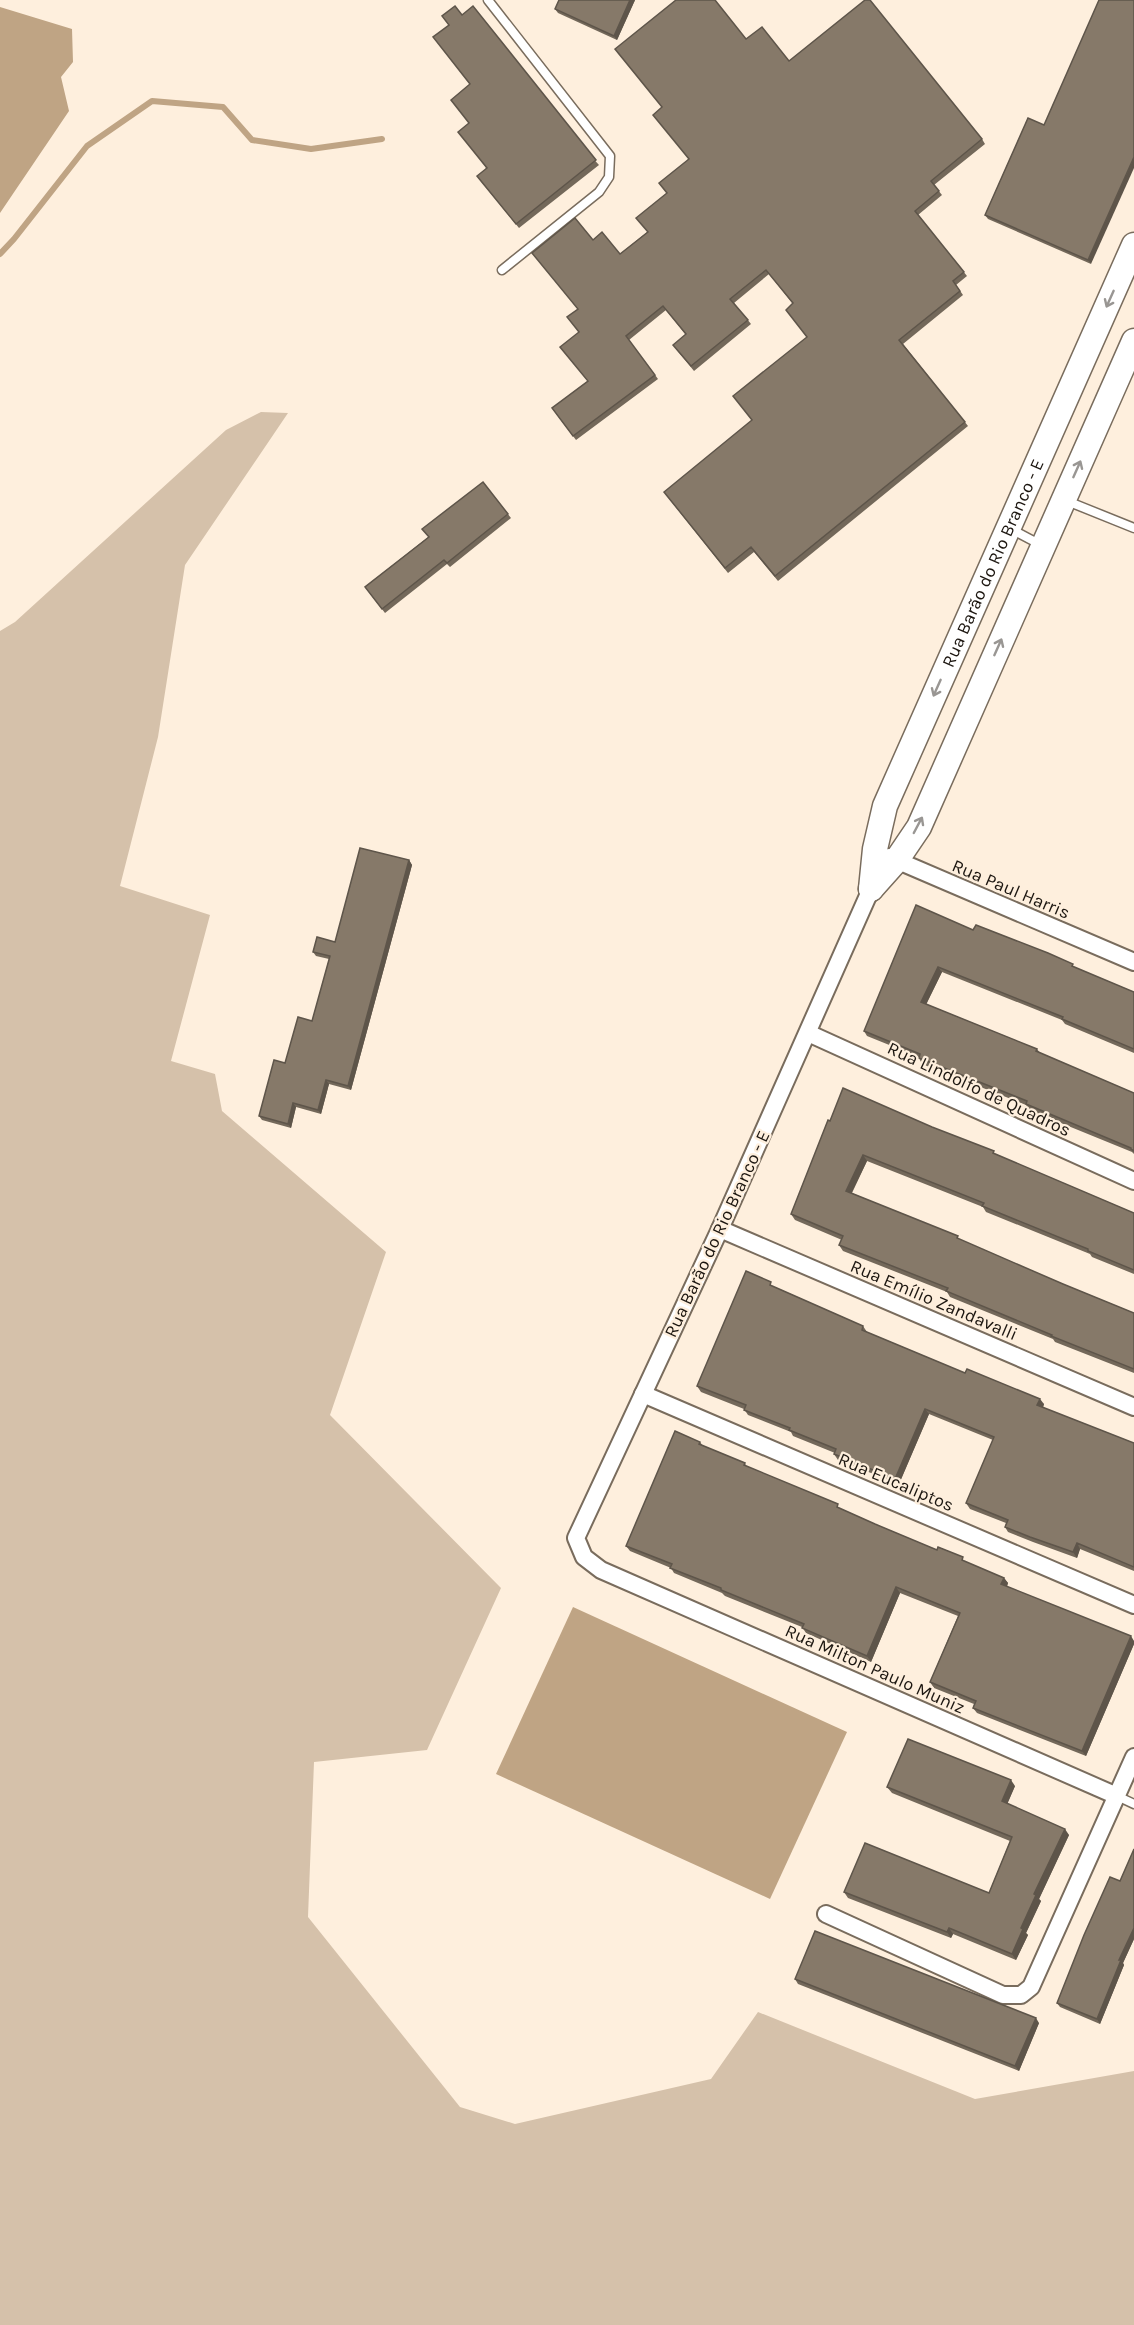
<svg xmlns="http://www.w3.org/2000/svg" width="1134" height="2325" viewBox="0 0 1134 2325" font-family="Karla,sans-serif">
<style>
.green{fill:#d5c1aa}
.water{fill:#bfa484}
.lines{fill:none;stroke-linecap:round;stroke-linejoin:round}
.stream{stroke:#bfa484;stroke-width:6}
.lane-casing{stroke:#796c5d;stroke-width:11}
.street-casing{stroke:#796c5d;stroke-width:20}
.secondary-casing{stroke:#796c5d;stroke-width:27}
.lane{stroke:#fff;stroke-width:8}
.street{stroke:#fff;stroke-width:16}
.secondary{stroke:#fff;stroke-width:24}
.wall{fill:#73685a}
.shaded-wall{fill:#5e554a}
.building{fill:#867969;stroke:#5e554a;stroke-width:1.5}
.oneway{stroke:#999693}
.labels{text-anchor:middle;stroke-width:4.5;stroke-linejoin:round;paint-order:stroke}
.street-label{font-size:18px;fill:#1c1610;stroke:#feefdd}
</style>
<rect width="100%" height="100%" fill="#feefdd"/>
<polygon class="green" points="261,412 288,413 185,565 158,737 120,886 210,915 171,1061 215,1074 222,1111 386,1252 330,1415 501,1588 427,1750 314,1762 308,1917 460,2107 515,2124 711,2079 758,2012 975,2099 1134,2071 1134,2325 0,2325 0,631 15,622 226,430"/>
<g class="water">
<polygon points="0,7 72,29 73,62 61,77 69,111 0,213"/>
<polygon points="573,1607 847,1732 770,1899 496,1774"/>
</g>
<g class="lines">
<polyline class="stream" points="0,254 14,239 87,146 152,101 223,107 252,140 311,149 382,139"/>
<defs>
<g id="lane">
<polyline points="488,0 610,156 609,177 599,192 502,270"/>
<polyline points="1067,501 1134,528"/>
<polyline points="1009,528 1043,546"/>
<polyline points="1117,1796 1134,1804"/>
</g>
<g id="street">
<polyline points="889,857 1134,962"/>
<polyline points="871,889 720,1229 576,1538 584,1557 601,1570 1117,1796"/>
<polyline points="808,1033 1134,1181"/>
<polyline points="720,1229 1134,1407"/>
<polyline points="643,1394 1134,1605"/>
<polyline points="826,1914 1003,1995 1021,1995 1031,1987 1134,1757"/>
</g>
<g id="secondary">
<path id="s1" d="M871,889L875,849L885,806L1134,245"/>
<polyline points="871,889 896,861 919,827 1134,341"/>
</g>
</defs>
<use href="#lane" class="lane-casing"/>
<use href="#street" class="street-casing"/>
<use href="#secondary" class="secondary-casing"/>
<use href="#lane" class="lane"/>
<use href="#street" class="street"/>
<use href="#secondary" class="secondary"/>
</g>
<g class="wall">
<polygon points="635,0 617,40 558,13 555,9"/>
<polygon points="462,15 599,165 519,228 480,180 486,168 469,123 470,84"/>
<polygon points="746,39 789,61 982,139 985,144 934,185 942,195 918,215 967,276 956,285 963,295 903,344 968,426 778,581 754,552 728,573 667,496 752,420 807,337 793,304 769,274 734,303 751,324 694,371 676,349 686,335 666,310 629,340 658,379 576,440 552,408 588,381 578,332 577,309 593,240 620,254 647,232 667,193 688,159"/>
<polygon points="1028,118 1091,264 988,219 985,215"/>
<polygon points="483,482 511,518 450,567 447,564 385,613 365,587 428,537"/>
<polygon points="409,860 412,865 351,1090 329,1084 321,1114 296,1107 291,1128 262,1120 259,1116 285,1063 312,1021 329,959 316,956 313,952 335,942"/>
<polygon points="973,930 1076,968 1134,992 1134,1053 1065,1024 1062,1020 942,972 926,1004 1037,1049 1040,1053 1134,1093 1134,1154 1132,1152 1029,1110 1026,1105 922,1064 919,1058 919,1057 867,1036 864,1031"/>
<polygon points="828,1120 997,1155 1134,1213 1134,1274 1092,1257 1090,1254 986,1212 983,1207 867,1161 852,1193 1063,1284 1134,1313 1134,1373 1055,1342 1053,1339 950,1297 947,1292 843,1251 839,1245 842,1240 795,1220 791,1214"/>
<polygon points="775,1287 863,1326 867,1332 965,1373 1044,1404 1043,1408 1134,1443 1134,1571 1080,1549 1077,1558 1033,1542 1008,1532 1005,1527 1006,1523 970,1509 966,1503 993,1440 929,1414 899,1484 838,1460 834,1454 835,1453 793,1436 791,1432 748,1415 744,1409 701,1392 697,1386"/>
<polygon points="700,1442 703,1446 745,1463 746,1466 875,1524 1004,1578 1008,1583 1007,1587 1134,1641 1134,1644 1086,1756 977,1713 973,1708 974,1704 934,1688 930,1682 958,1616 900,1593 871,1662 806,1633 802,1627 725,1596 722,1593 674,1573 671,1568 630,1551 626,1546"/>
<polygon points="1015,1786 1007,1804 1069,1835 1039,1899 1041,1901 1026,1933 1028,1935 1016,1960 953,1934 951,1938 848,1898 844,1892 989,1893 1010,1841 892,1793 887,1787"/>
<polygon points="1134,1849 1134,1939 1123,1963 1124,1965 1100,2024 1060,2007 1057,2003 1120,1881"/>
<polygon points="795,1979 1039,2023 1019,2071 798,1984"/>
</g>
<g class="shaded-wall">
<polygon points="630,0 635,0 617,40 614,36"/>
<polygon points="1134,157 1134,168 1091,264 1088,260"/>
<polygon points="409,860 412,865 351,1090 348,1086"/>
<polygon points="938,967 942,972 925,1007 921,1002"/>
<polygon points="326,1080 329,1084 321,1114 318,1110"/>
<polygon points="293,1103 296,1107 291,1128 288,1124"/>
<polygon points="863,1155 867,1161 850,1196 846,1191"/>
<polygon points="1040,1399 1044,1404 1041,1411 1037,1405"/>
<polygon points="925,1409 929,1414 899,1484 895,1479"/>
<polygon points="1077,1543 1080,1549 1077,1558 1073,1552"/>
<polygon points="1004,1578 1008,1583 1005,1590 1001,1584"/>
<polygon points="896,1587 900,1593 871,1662 867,1656"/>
<polygon points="1131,1636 1134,1641 1134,1644 1086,1756 1082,1751"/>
<polygon points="1011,1780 1015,1786 1006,1807 1002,1801"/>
<polygon points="1065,1829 1069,1835 1039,1899 1041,1901 1026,1933 1028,1935 1016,1960 1012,1954 1021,1928 1034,1894"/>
<polygon points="949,1928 953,1934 951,1938 947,1932"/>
<polygon points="1134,1928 1134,1939 1123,1963 1124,1965 1100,2024 1097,2019 1119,1960"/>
<polygon points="1036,2018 1039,2023 1019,2071 1015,2066"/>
</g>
<g class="building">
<polygon points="559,0 630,0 614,36 555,9"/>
<polygon points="676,0 715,0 746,39 762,27 789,61 865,0 870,0 982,139 931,181 939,191 915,211 964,272 953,281 960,291 899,340 965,422 775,576 751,547 725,568 664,492 752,420 733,396 807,337 786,310 793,303 766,270 730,299 748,320 691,366 673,345 686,334 663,306 626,336 655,375 573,436 552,408 588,381 560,347 579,332 567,317 578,309 532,253 575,218 593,240 602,232 620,254 648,232 636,218 667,193 659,183 689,159 653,115 662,107 615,49"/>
<polygon points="1099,0 1134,0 1134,157 1088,260 985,215 1028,118 1044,125"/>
<polygon points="455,6 462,15 473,6 596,160 516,224 477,176 487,168 458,132 469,123 451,100 470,84 433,37 449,25 442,16"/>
<polygon points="483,482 508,514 447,563 444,560 382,609 365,587 429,537 422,529"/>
<polygon points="360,848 409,860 348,1086 326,1080 318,1110 293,1103 288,1124 259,1116 274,1060 285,1063 298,1017 312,1021 330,956 313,952 317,937 335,942"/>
<polygon points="916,905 973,930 976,925 1048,953 1073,964 1072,966 1134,992 1134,1049 1062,1019 1063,1017 938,967 921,1002 1037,1049 1036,1051 1134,1093 1134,1151 1131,1149 1131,1148 1026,1104 1027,1101 919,1058 920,1054 864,1031"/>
<polygon points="843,1088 932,1127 994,1151 993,1153 1134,1213 1134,1270 1088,1251 1088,1249 982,1206 984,1203 863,1155 846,1191 958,1236 957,1238 1063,1284 1134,1313 1134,1369 1051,1336 1052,1335 946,1291 948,1288 839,1245 843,1236 791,1214 828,1120 830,1121"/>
<polygon points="746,1271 771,1282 770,1285 863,1326 862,1330 965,1373 967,1369 1040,1399 1037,1405 1134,1443 1134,1567 1077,1543 1073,1552 1030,1537 1005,1527 1008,1520 966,1503 994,1437 925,1409 895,1479 834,1454 836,1449 789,1430 790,1428 744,1410 746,1405 697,1386"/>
<polygon points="675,1431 700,1442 699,1444 745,1463 744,1465 838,1504 837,1507 875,1524 937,1550 938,1547 963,1557 962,1560 1004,1578 1001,1584 1131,1636 1082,1751 973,1708 976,1701 930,1682 960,1613 896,1587 867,1656 802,1628 804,1624 721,1590 721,1588 670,1568 672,1564 626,1546"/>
<polygon points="908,1739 1011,1780 1002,1801 1065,1829 1034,1894 1036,1895 1021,1928 1023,1929 1012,1954 949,1928 947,1932 844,1892 865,1843 989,1893 1012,1837 887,1787"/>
<polygon points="1134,1849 1134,1928 1119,1960 1121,1960 1097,2019 1057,2003 1084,1935 1110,1877 1120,1881"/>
<polygon points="815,1931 1036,2018 1015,2066 795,1979"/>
</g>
<defs><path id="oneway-shaft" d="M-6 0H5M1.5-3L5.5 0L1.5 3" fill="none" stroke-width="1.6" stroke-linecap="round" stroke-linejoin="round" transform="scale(1.5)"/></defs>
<g class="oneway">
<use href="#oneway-shaft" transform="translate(1110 299) rotate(114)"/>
<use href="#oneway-shaft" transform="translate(1077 469) rotate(-66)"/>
<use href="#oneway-shaft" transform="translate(998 647) rotate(-66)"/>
<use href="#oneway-shaft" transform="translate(937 688) rotate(114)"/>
<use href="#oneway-shaft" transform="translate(918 825) rotate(-62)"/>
</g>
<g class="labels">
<g class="street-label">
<text dy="6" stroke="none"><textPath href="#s1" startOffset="350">Rua Barão do Rio Branco - E</textPath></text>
<text transform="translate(1011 889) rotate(23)" y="6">Rua Paul Harris</text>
<text transform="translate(979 1089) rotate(25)" y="6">Rua Lindolfo de Quadros</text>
<text transform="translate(717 1234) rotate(-65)" y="6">Rua Barão do Rio Branco - E</text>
<text transform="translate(934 1300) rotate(23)" y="6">Rua Emílio Zandavalli</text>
<text transform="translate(896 1482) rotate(23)" y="6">Rua Eucaliptos</text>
<text transform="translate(875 1669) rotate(24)" y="6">Rua Milton Paulo Muniz</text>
</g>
</g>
</svg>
